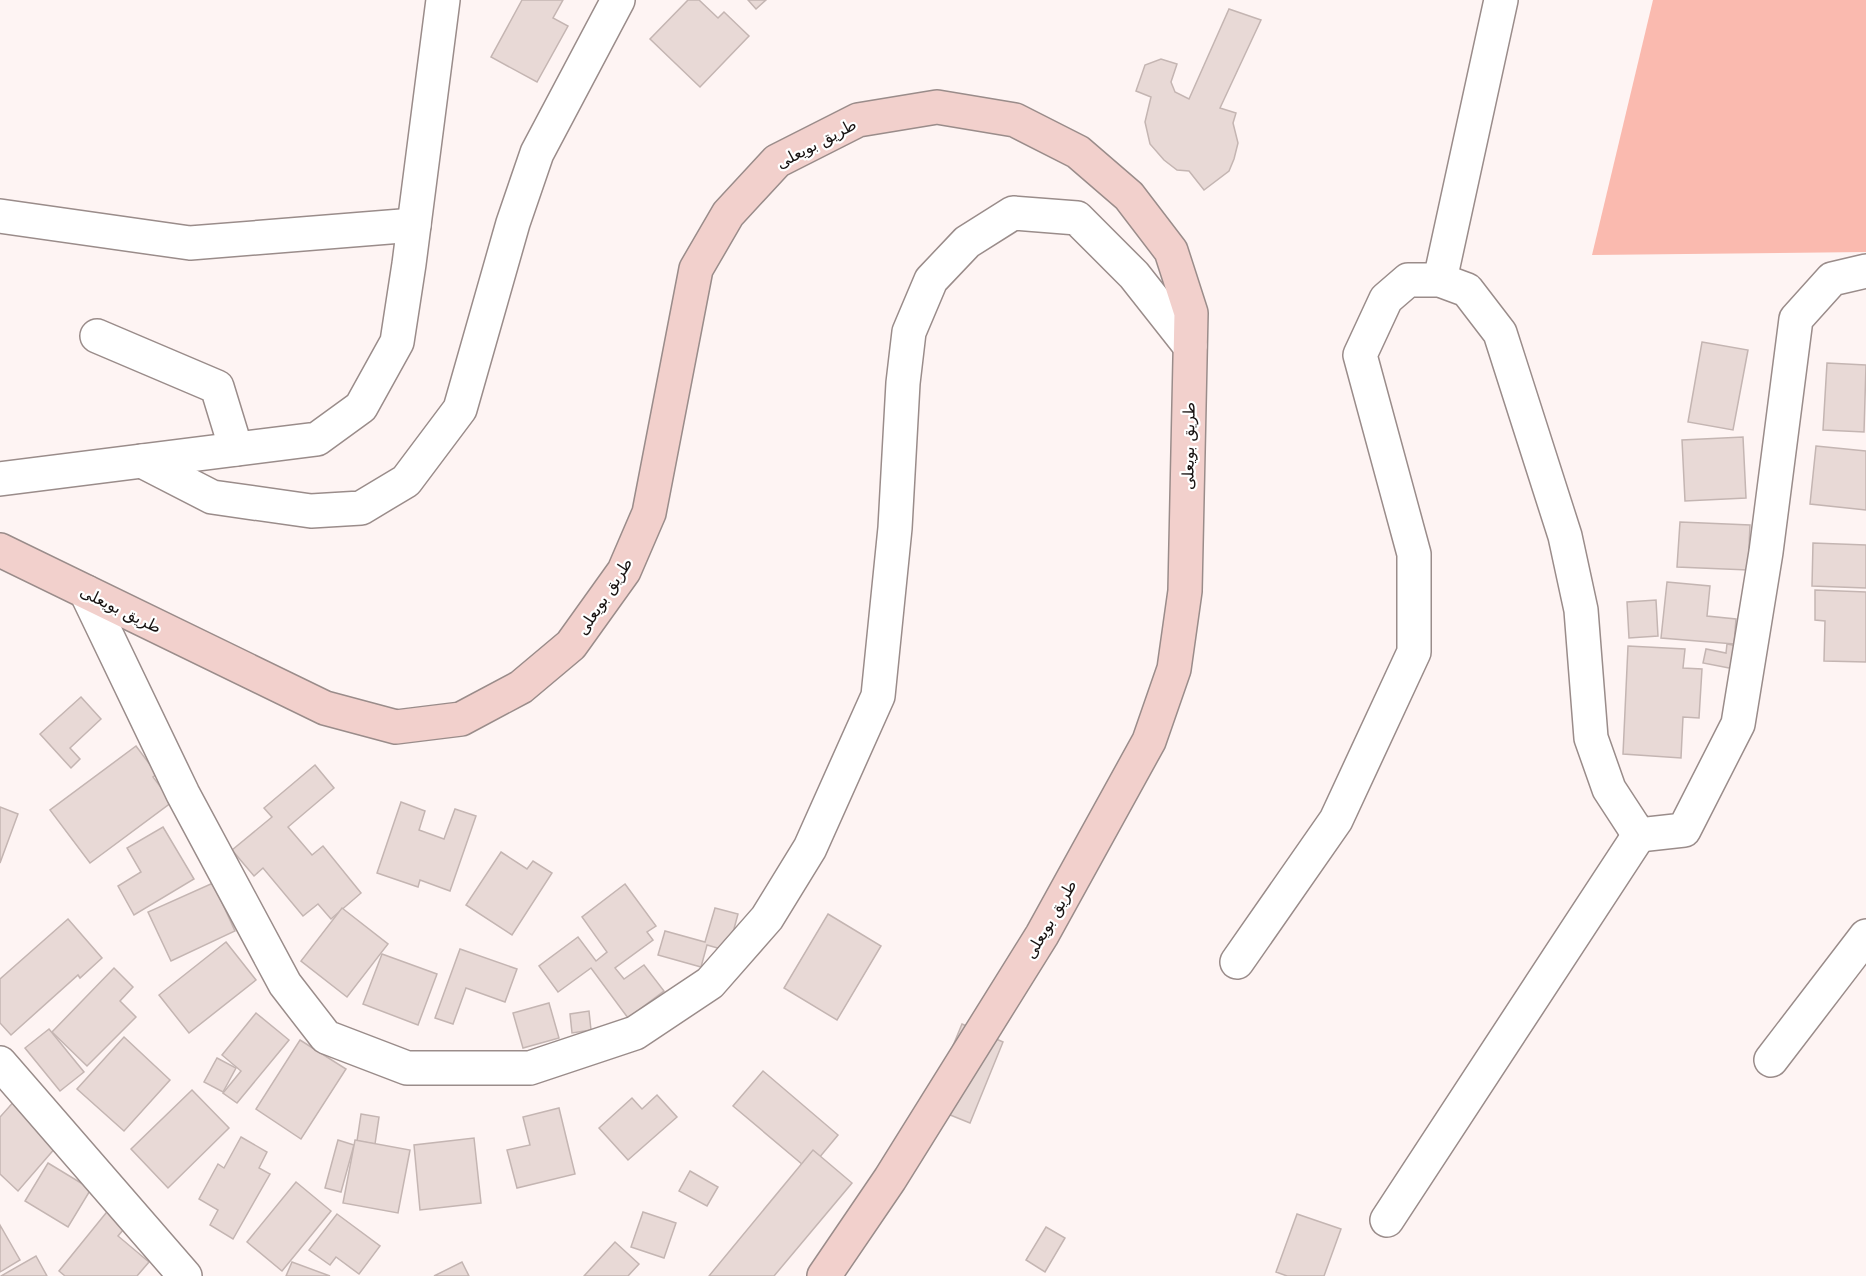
<svg xmlns="http://www.w3.org/2000/svg" width="1866" height="1276" viewBox="0 0 1866 1276" font-family="'DejaVu Sans','Noto Sans Arabic',sans-serif">
<style>
.green{fill:#fabaaf}
.building{fill:#e8d9d6;stroke:#c4b5b2;stroke-width:1.5}
.lines{fill:none;stroke-linecap:round;stroke-linejoin:round}
.street-casing{stroke:#9a8c8a;stroke-width:36}
.secondary-casing{stroke:#9a8c8a;stroke-width:36}
.street{stroke:#fff;stroke-width:33}
.secondary{stroke:#f2d0cc;stroke-width:33}
.labels{text-anchor:middle;stroke-width:4.5;stroke-linejoin:round;paint-order:stroke}
.street-label{font-size:16px;fill:#171211;stroke:#fff}
</style>
<rect width="100%" height="100%" fill="#fef4f3"/>
<polygon class="green" points="1653,0 1866,0 1866,252 1592,255"/>
<g class="building">
<polygon points="522,0 563,0 553,18 568,26 537,82 491,57"/>
<polygon points="688,0 699,0 718,18 724,12 749,36 700,87 650,39"/>
<polygon points="748,0 766,0 756,9"/>
<polygon points="1229,9 1261,20 1220,108 1236,113 1233,123 1238,143 1234,159 1229,171 1204,190 1189,171 1177,170 1164,160 1150,144 1145,122 1151,97 1136,91 1145,65 1161,59 1177,64 1171,82 1175,92 1189,99"/>
<polygon points="1702,342 1748,350 1733,430 1688,422"/>
<polygon points="1827,363 1866,365 1864,432 1823,430"/>
<polygon points="1743,437 1746,498 1685,501 1682,440"/>
<polygon points="1816,446 1866,451 1866,510 1810,504"/>
<polygon points="1680,522 1750,525 1748,570 1677,567"/>
<polygon points="1813,543 1866,545 1866,588 1812,586"/>
<polygon points="1667,582 1710,586 1707,616 1736,619 1734,644 1661,638"/>
<polygon points="1815,590 1866,592 1866,662 1824,661 1825,621 1815,620"/>
<polygon points="1656,600 1658,636 1629,638 1627,602"/>
<polygon points="1727,644 1749,648 1745,671 1703,663 1706,649 1726,653"/>
<polygon points="1628,646 1685,649 1683,668 1702,669 1699,718 1683,717 1681,758 1623,754"/>
<polygon points="81,697 101,719 70,748 80,759 71,768 40,734"/>
<polygon points="136,746 157,774 153,777 172,802 90,863 50,810"/>
<polygon points="315,765 334,788 288,827 312,855 323,846 361,893 331,919 318,904 303,916 263,868 254,876 232,850 272,817 264,808"/>
<polygon points="401,802 425,811 419,830 444,839 455,809 476,816 450,891 420,880 418,887 377,873"/>
<polygon points="0,807 18,814 0,863"/>
<polygon points="163,827 194,879 134,915 118,886 141,872 127,848"/>
<polygon points="501,852 527,869 533,861 552,873 512,935 466,905"/>
<polygon points="213,883 235,931 171,961 148,912"/>
<polygon points="625,884 656,926 647,932 653,940 615,968 624,979 644,965 664,991 628,1018 591,968 558,992 539,966 578,937 596,961 607,952 582,917"/>
<polygon points="342,908 388,944 347,997 301,961"/>
<polygon points="715,908 738,914 728,951 707,945 701,967 658,955 665,931 705,942"/>
<polygon points="828,914 881,946 837,1020 784,988"/>
<polygon points="68,919 102,958 80,978 78,975 11,1035 0,1023 0,979"/>
<polygon points="226,942 256,980 189,1033 159,995"/>
<polygon points="460,949 517,969 505,1002 466,988 453,1024 435,1018"/>
<polygon points="382,954 437,974 418,1025 363,1004"/>
<polygon points="114,968 133,987 120,1001 136,1017 87,1066 52,1032"/>
<polygon points="549,1003 559,1038 523,1048 513,1013"/>
<polygon points="589,1011 591,1030 572,1033 570,1014"/>
<polygon points="256,1013 289,1040 237,1103 223,1093 241,1071 222,1055"/>
<polygon points="962,1024 1003,1042 970,1123 928,1106"/>
<polygon points="49,1029 84,1072 60,1091 25,1048"/>
<polygon points="124,1037 170,1080 124,1131 77,1089"/>
<polygon points="300,1040 346,1069 301,1139 256,1109"/>
<polygon points="217,1058 236,1068 223,1092 204,1082"/>
<polygon points="763,1071 838,1135 809,1170 733,1106"/>
<polygon points="192,1090 229,1128 168,1188 131,1149"/>
<polygon points="657,1095 677,1117 628,1160 599,1128 632,1098 642,1109"/>
<polygon points="17,1098 63,1139 18,1191 0,1174 0,1117"/>
<polygon points="559,1108 575,1174 517,1188 507,1150 530,1145 523,1117"/>
<polygon points="361,1114 379,1117 375,1144 357,1141"/>
<polygon points="241,1137 267,1152 259,1168 270,1174 233,1239 210,1225 218,1210 199,1199 218,1164 224,1168"/>
<polygon points="474,1138 481,1203 420,1210 414,1145"/>
<polygon points="338,1140 354,1145 341,1192 325,1188"/>
<polygon points="355,1140 410,1150 398,1213 343,1203"/>
<polygon points="813,1150 852,1183 774,1276 709,1276"/>
<polygon points="48,1163 91,1189 68,1227 25,1201"/>
<polygon points="690,1171 718,1187 707,1206 679,1191"/>
<polygon points="296,1182 331,1211 282,1271 247,1242"/>
<polygon points="110,1208 129,1223 118,1236 149,1262 137,1276 65,1276 59,1271"/>
<polygon points="643,1212 676,1223 664,1258 631,1247"/>
<polygon points="337,1214 380,1246 359,1274 336,1257 330,1265 309,1250"/>
<polygon points="1297,1214 1341,1229 1324,1276 1287,1276 1276,1272"/>
<polygon points="0,1225 20,1260 0,1272"/>
<polygon points="1046,1227 1065,1238 1045,1272 1026,1260"/>
<polygon points="615,1242 639,1264 628,1276 584,1276"/>
<polygon points="36,1256 47,1276 1,1276"/>
<polygon points="292,1262 330,1276 286,1276"/>
<polygon points="462,1262 469,1276 434,1276"/>
</g>
<g class="lines">
<defs>
<g id="street">
<polyline points="0,216 190,243 414,225"/>
<polyline points="1440,280 1501,0"/>
<polyline points="97,336 217,387 236,449"/>
<polyline points="142,461 212,497 311,511 361,508 406,481 460,409 513,223 537,153 618,0"/>
<polyline points="0,479 317,439 361,407 397,342 409,264 443,0"/>
<polyline points="86,592 183,794 285,984 326,1037 407,1068 530,1068 635,1033 710,983 767,918 810,848 878,696 895,528 903,383 909,332 931,280 967,242 1013,213 1077,218 1134,275 1190,346"/>
<polyline points="1237,962 1336,820 1414,652 1414,554 1360,355 1386,299 1408,280 1440,280 1467,290 1500,333 1565,536 1581,610 1591,738 1609,789 1639,835 1684,830 1738,724 1766,552 1796,319 1832,279 1866,271"/>
<polyline points="1771,1060 1866,936"/>
<polyline points="0,1063 185,1276"/>
<polyline points="1387,1220 1639,835"/>
</g>
<polyline id="secondary" points="0,550 325,708 396,727 461,719 521,687 571,645 624,571 649,513 696,269 728,214 777,161 858,120 937,107 1015,120 1078,152 1129,196 1171,251 1191,313 1185,591 1174,669 1149,741 1042,935 890,1179 824,1276"/>
</defs>
<use href="#street" class="street-casing"/>
<use href="#secondary" class="secondary-casing"/>
<use href="#street" class="street"/>
<use href="#secondary" class="secondary"/>
</g>
<g class="labels">
<g class="street-label">
<text transform="translate(816 143) rotate(-28)" y="6">طريق بويعلى</text>
<text transform="translate(1188 446) rotate(-89)" y="6">طريق بويعلى</text>
<text transform="translate(604 596) rotate(-57)" y="6">طريق بويعلى</text>
<text transform="translate(121 609) rotate(26)" y="6">طريق بويعلى</text>
<text transform="translate(1050 919) rotate(-60)" y="6">طريق بويعلى</text>
</g>
</g>
</svg>
